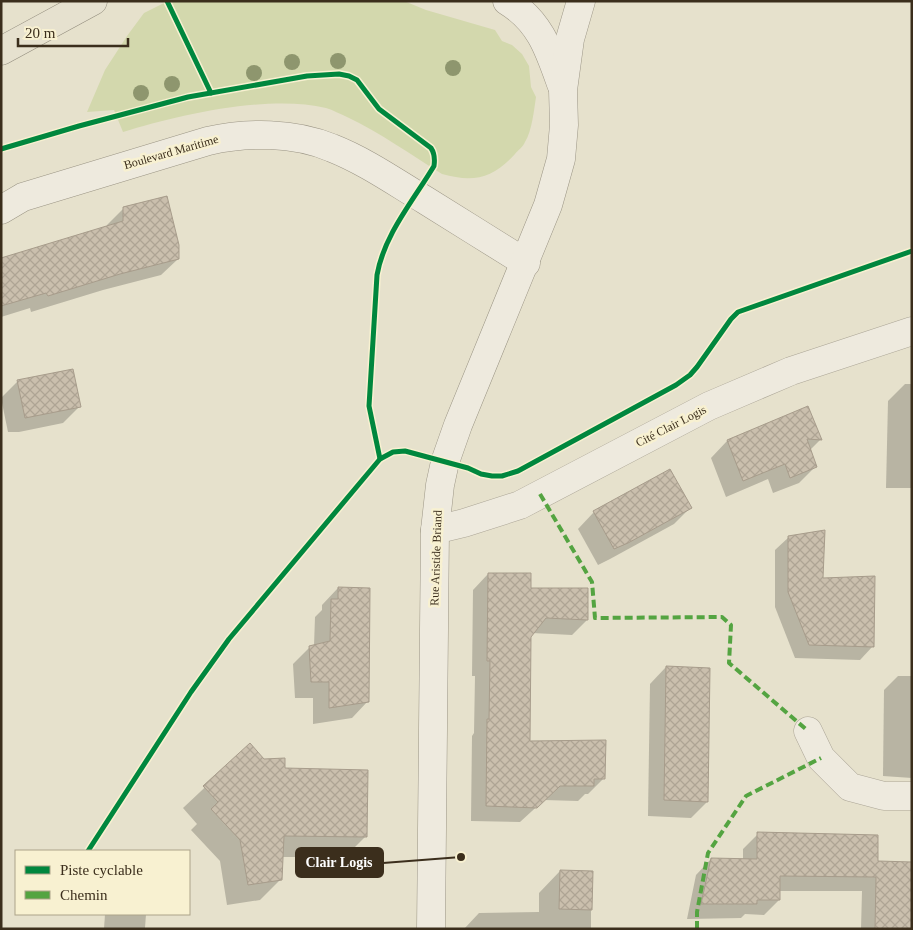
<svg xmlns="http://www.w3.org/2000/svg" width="913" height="930" viewBox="0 0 913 930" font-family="Georgia,serif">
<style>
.green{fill:#d3d8ad}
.shadow{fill:#0003}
.building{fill:url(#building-cross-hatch);stroke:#a79c8b}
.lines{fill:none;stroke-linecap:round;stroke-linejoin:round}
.street-casing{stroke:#aba596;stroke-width:29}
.secondary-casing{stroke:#9b9585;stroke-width:29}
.primary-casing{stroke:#918b7c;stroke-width:29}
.street{stroke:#eeeade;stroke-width:28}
.secondary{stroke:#eeeade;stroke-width:28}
.primary{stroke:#e6e1cf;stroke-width:28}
.quiet{stroke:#54a441;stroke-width:4;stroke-dasharray:8 4;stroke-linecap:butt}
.cycleway-casing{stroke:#f8f1d1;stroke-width:8}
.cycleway{stroke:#00873e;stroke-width:5}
.tree{fill:#8e966e}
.labels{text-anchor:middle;stroke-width:5;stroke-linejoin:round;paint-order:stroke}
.street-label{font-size:12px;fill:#3b2e1c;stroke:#f8f1d1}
.leader{fill:none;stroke:#3b2e1c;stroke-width:2}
.callout-dot{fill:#3b2e1c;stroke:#f8f1d1;stroke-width:2}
.callout{fill:#3b2e1c;stroke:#3b2e1c;stroke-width:2}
.callout-label{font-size:14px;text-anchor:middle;font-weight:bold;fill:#fff}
</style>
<defs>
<pattern id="building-cross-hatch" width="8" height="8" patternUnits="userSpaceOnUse" patternTransform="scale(1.25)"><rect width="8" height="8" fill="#cabfad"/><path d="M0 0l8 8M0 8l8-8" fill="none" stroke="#aea494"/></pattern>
</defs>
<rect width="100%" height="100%" fill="#e6e1cc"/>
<path class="green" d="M168,1H404L426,10L495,30L502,41L512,45L522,54L529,66L531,87L536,97C534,110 532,131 525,142C523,147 518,150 515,154C493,178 474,183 442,174C411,155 381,133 347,117C340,114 333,110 326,108C269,94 178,115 123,132L114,110L87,112L105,70L127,36L144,13Z"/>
<g class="shadow">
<polygon points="124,208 178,259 161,275 103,290 31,312 30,308 1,317 1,259 107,227 107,225"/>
<polygon points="18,381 80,406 63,423 19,432 8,432 1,398"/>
<polygon points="905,384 912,384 912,488 886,488 888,401"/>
<polygon points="807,407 821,439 810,450 816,466 799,483 773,493 768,479 726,497 711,458 727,441"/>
<polygon points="690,508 674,524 610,559 598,565 578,529 594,512"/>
<polygon points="789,537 873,646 860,660 795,658 775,607 775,550"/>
<polygon points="488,574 530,589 587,620 572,635 532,633 530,636 528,742 603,779 588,794 585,794 578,801 544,800 520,822 471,821 472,736 474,733 475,676 472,676 473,590"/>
<polygon points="338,588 368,701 352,718 313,724 313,698 295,698 293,664 310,647 314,646 315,617 322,610 322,605"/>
<polygon points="666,667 707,802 691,818 648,816 650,684"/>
<polygon points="898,676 912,676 912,778 883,776 884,690"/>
<polygon points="250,745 264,760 284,769 366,836 345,857 282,857 281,879 260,900 227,905 220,861 191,830 197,824 183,808"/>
<polygon points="758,834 876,863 912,929 861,929 862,891 779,891 779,900 764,915 745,914 741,918 687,919 696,875 711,859 743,860 743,849"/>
<polygon points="560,871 591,872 591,929 464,929 479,913 539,912 539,893"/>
<polygon points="105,914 146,914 145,928 104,929"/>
</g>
<g class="building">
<polygon points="167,196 179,245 179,259 120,274 48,296 46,293 1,306 1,258 123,221 123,207"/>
<polygon points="73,369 81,407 25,418 17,380"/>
<polygon points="808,406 822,440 807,439 817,467 790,478 785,464 743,481 727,440"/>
<polygon points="670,469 692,508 628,543 614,549 593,511"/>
<polygon points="825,530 823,578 875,576 874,647 809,645 788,592 788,536"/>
<polygon points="488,573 531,573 531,588 588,588 588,620 546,618 531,637 530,741 606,740 605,779 594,779 594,786 560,786 537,808 486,806 487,719 489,719 490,661 487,661"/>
<polygon points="338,587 370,588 369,702 329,708 329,682 311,682 309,646 330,641 331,599 338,599"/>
<polygon points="666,666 710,668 708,802 664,800"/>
<polygon points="250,743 264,759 285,758 285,768 368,770 367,837 284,836 282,880 248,885 240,840 211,809 218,802 203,786"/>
<polygon points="757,832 878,835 878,861 912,862 912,929 875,929 876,877 780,876 780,900 757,900 757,904 701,904 711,858 757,859"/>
<polygon points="560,870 593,871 592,910 559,909"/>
</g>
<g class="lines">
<defs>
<g id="street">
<polyline points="435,530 464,523 520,505 709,406 791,371 912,331"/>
<polyline points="808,731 821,758 850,787 884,796 912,796"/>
</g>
<g id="secondary">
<path d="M507,1C540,21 549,50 561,84"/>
<path d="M1,210L23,197L208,141C247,132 294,132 332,148C365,161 395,182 425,200C459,221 492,242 526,263"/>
<polyline points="431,929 435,530 440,485 445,462 458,425 548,205 561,159 564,125 563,90 570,39 581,1"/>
</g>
<polyline id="primary" points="1,51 93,1"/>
</defs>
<use href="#street" class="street-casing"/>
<use href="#secondary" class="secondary-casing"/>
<use href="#primary" class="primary-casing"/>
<use href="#street" class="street"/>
<use href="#secondary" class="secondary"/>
<use href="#primary" class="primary"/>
<g class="quiet">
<polyline points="540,494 592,582 595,618 722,617 731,625 729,663 808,731"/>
<polyline points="697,929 697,912 708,853 746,796 821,758"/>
</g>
<defs>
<g id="cycleway">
<polyline points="167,1 211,93"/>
<path d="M1,149L79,126L188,97L307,76L339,74L349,76L357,80L379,109L431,148C435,154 435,159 434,166C413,201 384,235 377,275L369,406L380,459"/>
<polyline points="88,851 191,692 229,639 380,459 393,452 405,451 468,468 481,474 492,476 502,476 518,471 676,385 690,375 697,367 731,319 738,312 912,251"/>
</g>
</defs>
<use href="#cycleway" class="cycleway-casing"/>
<use href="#cycleway" class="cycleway"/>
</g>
<g class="tree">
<circle cx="338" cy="61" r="8"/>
<circle cx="292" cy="62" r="8"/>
<circle cx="453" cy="68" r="8"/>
<circle cx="254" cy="73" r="8"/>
<circle cx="172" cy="84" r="8"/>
<circle cx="141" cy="93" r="8"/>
</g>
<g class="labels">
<g class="street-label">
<text transform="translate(171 152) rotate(-16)" y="4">Boulevard Maritime</text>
<text transform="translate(671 426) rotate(-27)" y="4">Cité Clair Logis</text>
<text transform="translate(436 558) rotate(-88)" y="4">Rue Aristide Briand</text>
</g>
</g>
<path class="leader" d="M461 857L383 863"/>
<circle class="callout-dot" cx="461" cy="857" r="5"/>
<rect class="callout" x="296" y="848" width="87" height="29" rx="5"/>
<g class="callout-label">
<text x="339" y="867">Clair Logis</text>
</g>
<rect width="913" height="930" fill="none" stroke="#3b2e1c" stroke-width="5"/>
<rect x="15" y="850" width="175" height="65" fill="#f8f1d1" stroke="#aca389"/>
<rect x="25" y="866" width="25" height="8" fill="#00873e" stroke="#aca389"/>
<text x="60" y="875" font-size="15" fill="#3b2e1c">Piste cyclable</text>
<rect x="25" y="891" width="25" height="8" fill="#54a441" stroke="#aca389"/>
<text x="60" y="900" font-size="15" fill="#3b2e1c">Chemin</text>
<path d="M18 38v8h110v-8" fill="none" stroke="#3b2e1c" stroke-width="2.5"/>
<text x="25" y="38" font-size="15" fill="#3b2e1c" stroke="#f8f1d1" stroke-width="4" paint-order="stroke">20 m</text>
</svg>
